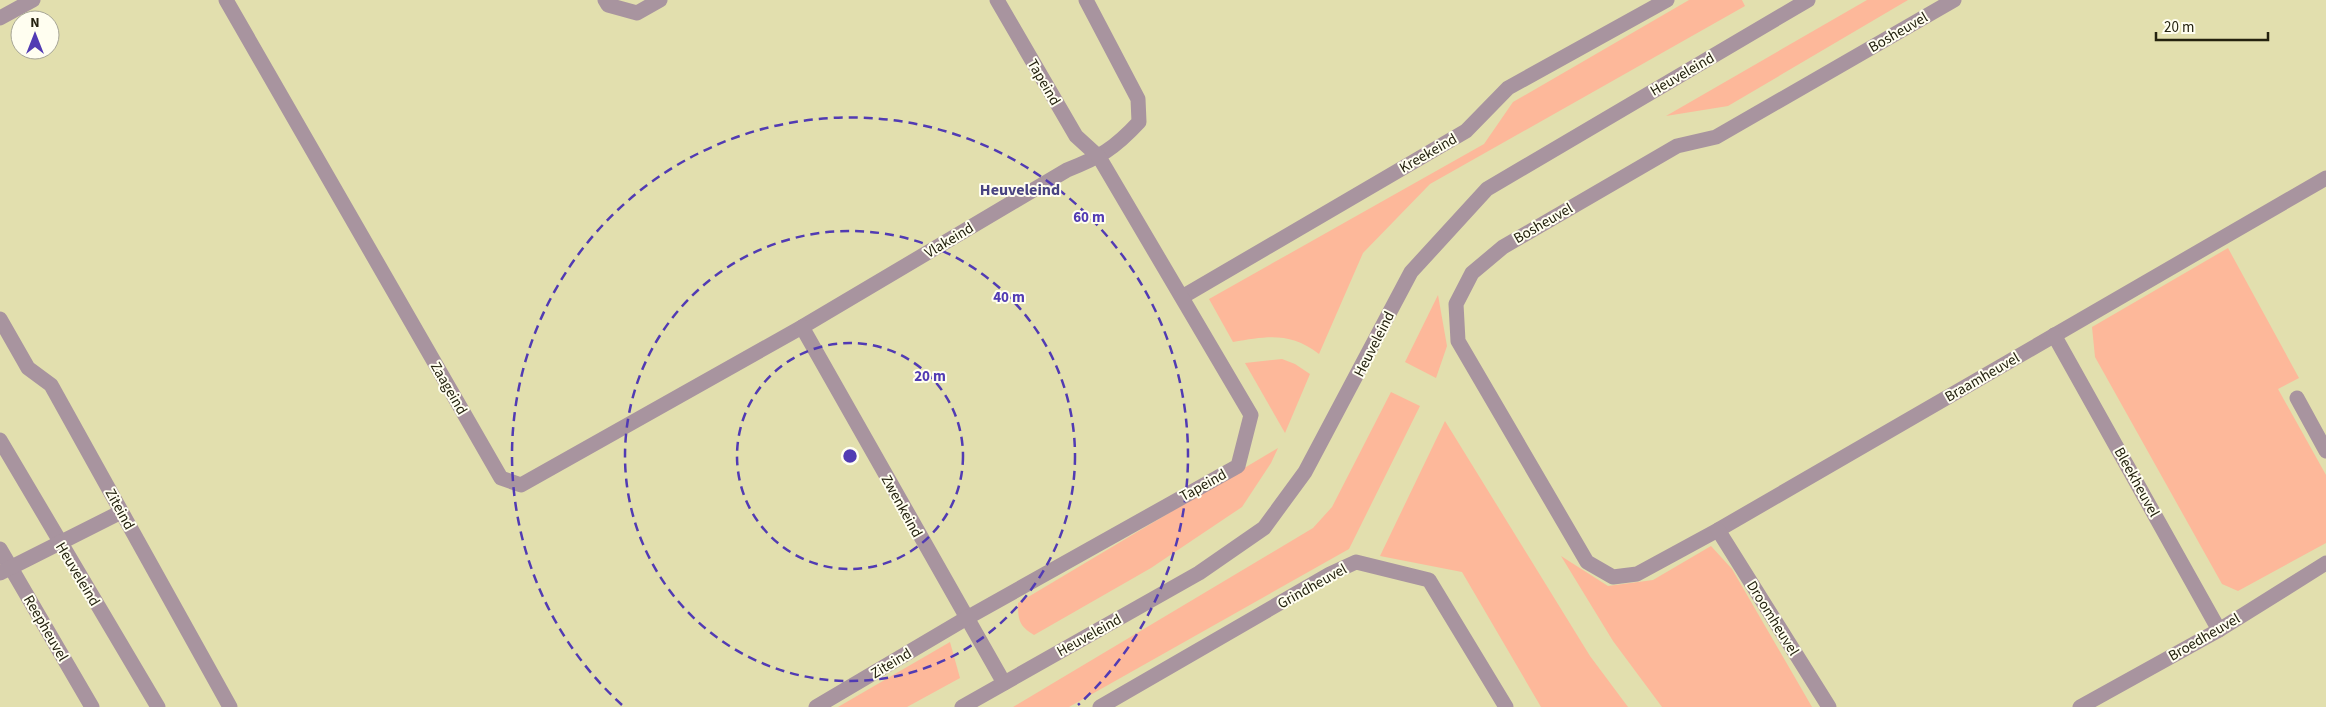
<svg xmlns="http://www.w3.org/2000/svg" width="2326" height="707" viewBox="0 0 2326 707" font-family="'Source Sans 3',sans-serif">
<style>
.green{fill:#fdb89a}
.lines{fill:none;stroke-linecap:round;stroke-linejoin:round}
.minor{stroke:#a8949f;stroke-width:15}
.ring{fill:none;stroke:#513bb3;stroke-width:2.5;stroke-dasharray:9 6}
.labels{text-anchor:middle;stroke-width:4;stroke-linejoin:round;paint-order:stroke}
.street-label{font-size:15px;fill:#24220f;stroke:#fffef0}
.neighbourhood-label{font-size:16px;font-weight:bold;fill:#484381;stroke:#fffef0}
.centre{fill:#513bb3;stroke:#fffef0;stroke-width:2.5}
.ring-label{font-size:15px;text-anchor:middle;font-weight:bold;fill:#513bb3;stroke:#fffef0;stroke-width:4;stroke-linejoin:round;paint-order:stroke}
</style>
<rect width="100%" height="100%" fill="#e2dfae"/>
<g class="green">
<path d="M1689,0H1742L1745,6L1430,184L1363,253L1319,354C1290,332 1268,336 1233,342L1209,299L1484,144L1513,102Z"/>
<polygon points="1867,0 1908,0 1728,106 1666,116"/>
<polygon points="2228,248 2299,378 2278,389 2326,475 2326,543 2238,591 2222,584 2095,357 2092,327"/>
<polygon points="1438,295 1447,346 1436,378 1405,362"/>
<polygon points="1282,359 1295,364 1310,374 1285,433 1245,363"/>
<polygon points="1391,392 1420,406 1349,549 1069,707 1013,707 1313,528 1332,507"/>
<polygon points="1445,421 1590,656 1628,707 1541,707 1462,572 1380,556"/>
<path d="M1278,448L1271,463L1242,507L1151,568L1034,635C1019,626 1018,620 1018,603Z"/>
<polygon points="1711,546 1732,569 1812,707 1662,707 1613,641 1561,556 1608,586 1653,580"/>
<polygon points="950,642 960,678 907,707 838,707"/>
</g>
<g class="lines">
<g class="minor">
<path d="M226,0L501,478L521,485L802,327L1067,170C1100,157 1114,149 1139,122L1138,99L1086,0"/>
<polyline points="605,0 608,5 637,13 660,0"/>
<polyline points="1954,0 1716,137 1677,146 1503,247 1472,273 1456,304 1458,341 1587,562 1613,577 1637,574 1718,530 2326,178"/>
<polyline points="0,18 33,0"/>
<polyline points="1182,297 1466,131 1508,88 1667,0"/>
<polyline points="0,319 28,368 51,385 230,707"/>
<polyline points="802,327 1004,683"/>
<polyline points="2054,335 2219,630"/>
<polyline points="2297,398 2326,451"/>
<polyline points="0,440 158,707"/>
<polyline points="1718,530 1829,707"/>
<polyline points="0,549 92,707"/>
<polyline points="0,573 121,512"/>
<polyline points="816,707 965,619 1238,466 1251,415 1099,157 1076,136 997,0"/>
<polyline points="962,707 1199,573 1264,528 1305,472 1411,272 1487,189 1808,0"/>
<polyline points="1100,707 1330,574 1356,562 1429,580 1506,707"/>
<polyline points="2080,707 2219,630 2326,563"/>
</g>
</g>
<g class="ring">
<circle cx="850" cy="456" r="113"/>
<circle cx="850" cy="456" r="225"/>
<path d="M622 705A338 338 0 1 1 1078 705"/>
</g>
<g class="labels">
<g class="street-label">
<text transform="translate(1898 32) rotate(-30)" y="5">Bosheuvel</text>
<text transform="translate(1682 74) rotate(-30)" y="5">Heuveleind</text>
<text transform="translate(1044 82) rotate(60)" y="5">Tapeind</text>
<text transform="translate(1428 153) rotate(-30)" y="5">Kreekeind</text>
<text transform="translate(1543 223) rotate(-30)" y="5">Bosheuvel</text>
<text transform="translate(949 240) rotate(-31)" y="5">Vlakeind</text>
<text transform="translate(1374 344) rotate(-63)" y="5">Heuveleind</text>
<text transform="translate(1982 377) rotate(-30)" y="5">Braamheuvel</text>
<text transform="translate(449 388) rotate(60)" y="5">Zaageind</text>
<text transform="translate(2137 482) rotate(61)" y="5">Bleekheuvel</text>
<text transform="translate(1203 485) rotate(-29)" y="5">Tapeind</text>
<text transform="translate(902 506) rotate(61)" y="5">Zwenkeind</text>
<text transform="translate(120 509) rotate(61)" y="5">Ziteind</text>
<text transform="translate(78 574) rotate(59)" y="5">Heuveleind</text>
<text transform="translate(1312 586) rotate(-29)" y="5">Grindheuvel</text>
<text transform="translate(1773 618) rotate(58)" y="5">Droomheuvel</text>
<text transform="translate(46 628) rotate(60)" y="5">Reepheuvel</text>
<text transform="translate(1089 635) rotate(-29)" y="5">Heuveleind</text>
<text transform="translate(2204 637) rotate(-30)" y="5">Broedheuvel</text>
<text transform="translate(891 663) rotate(-31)" y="5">Ziteind</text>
</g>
<g class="neighbourhood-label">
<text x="1020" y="195">Heuveleind</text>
</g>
</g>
<circle cx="850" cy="456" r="8" class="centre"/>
<g class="ring-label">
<text x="1089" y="222">60 m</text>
<text x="1009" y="302">40 m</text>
<text x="930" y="381">20 m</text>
</g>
<g transform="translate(35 35)"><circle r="24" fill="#fffef0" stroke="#a7a696"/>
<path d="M0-4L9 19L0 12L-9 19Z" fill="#513bb3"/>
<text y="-8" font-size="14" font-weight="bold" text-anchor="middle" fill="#24220f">N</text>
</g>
<path d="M2156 32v8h112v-8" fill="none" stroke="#24220f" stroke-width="2.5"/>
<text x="2164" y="32" font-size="15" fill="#24220f" stroke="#fffef0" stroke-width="4" paint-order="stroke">20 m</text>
</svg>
